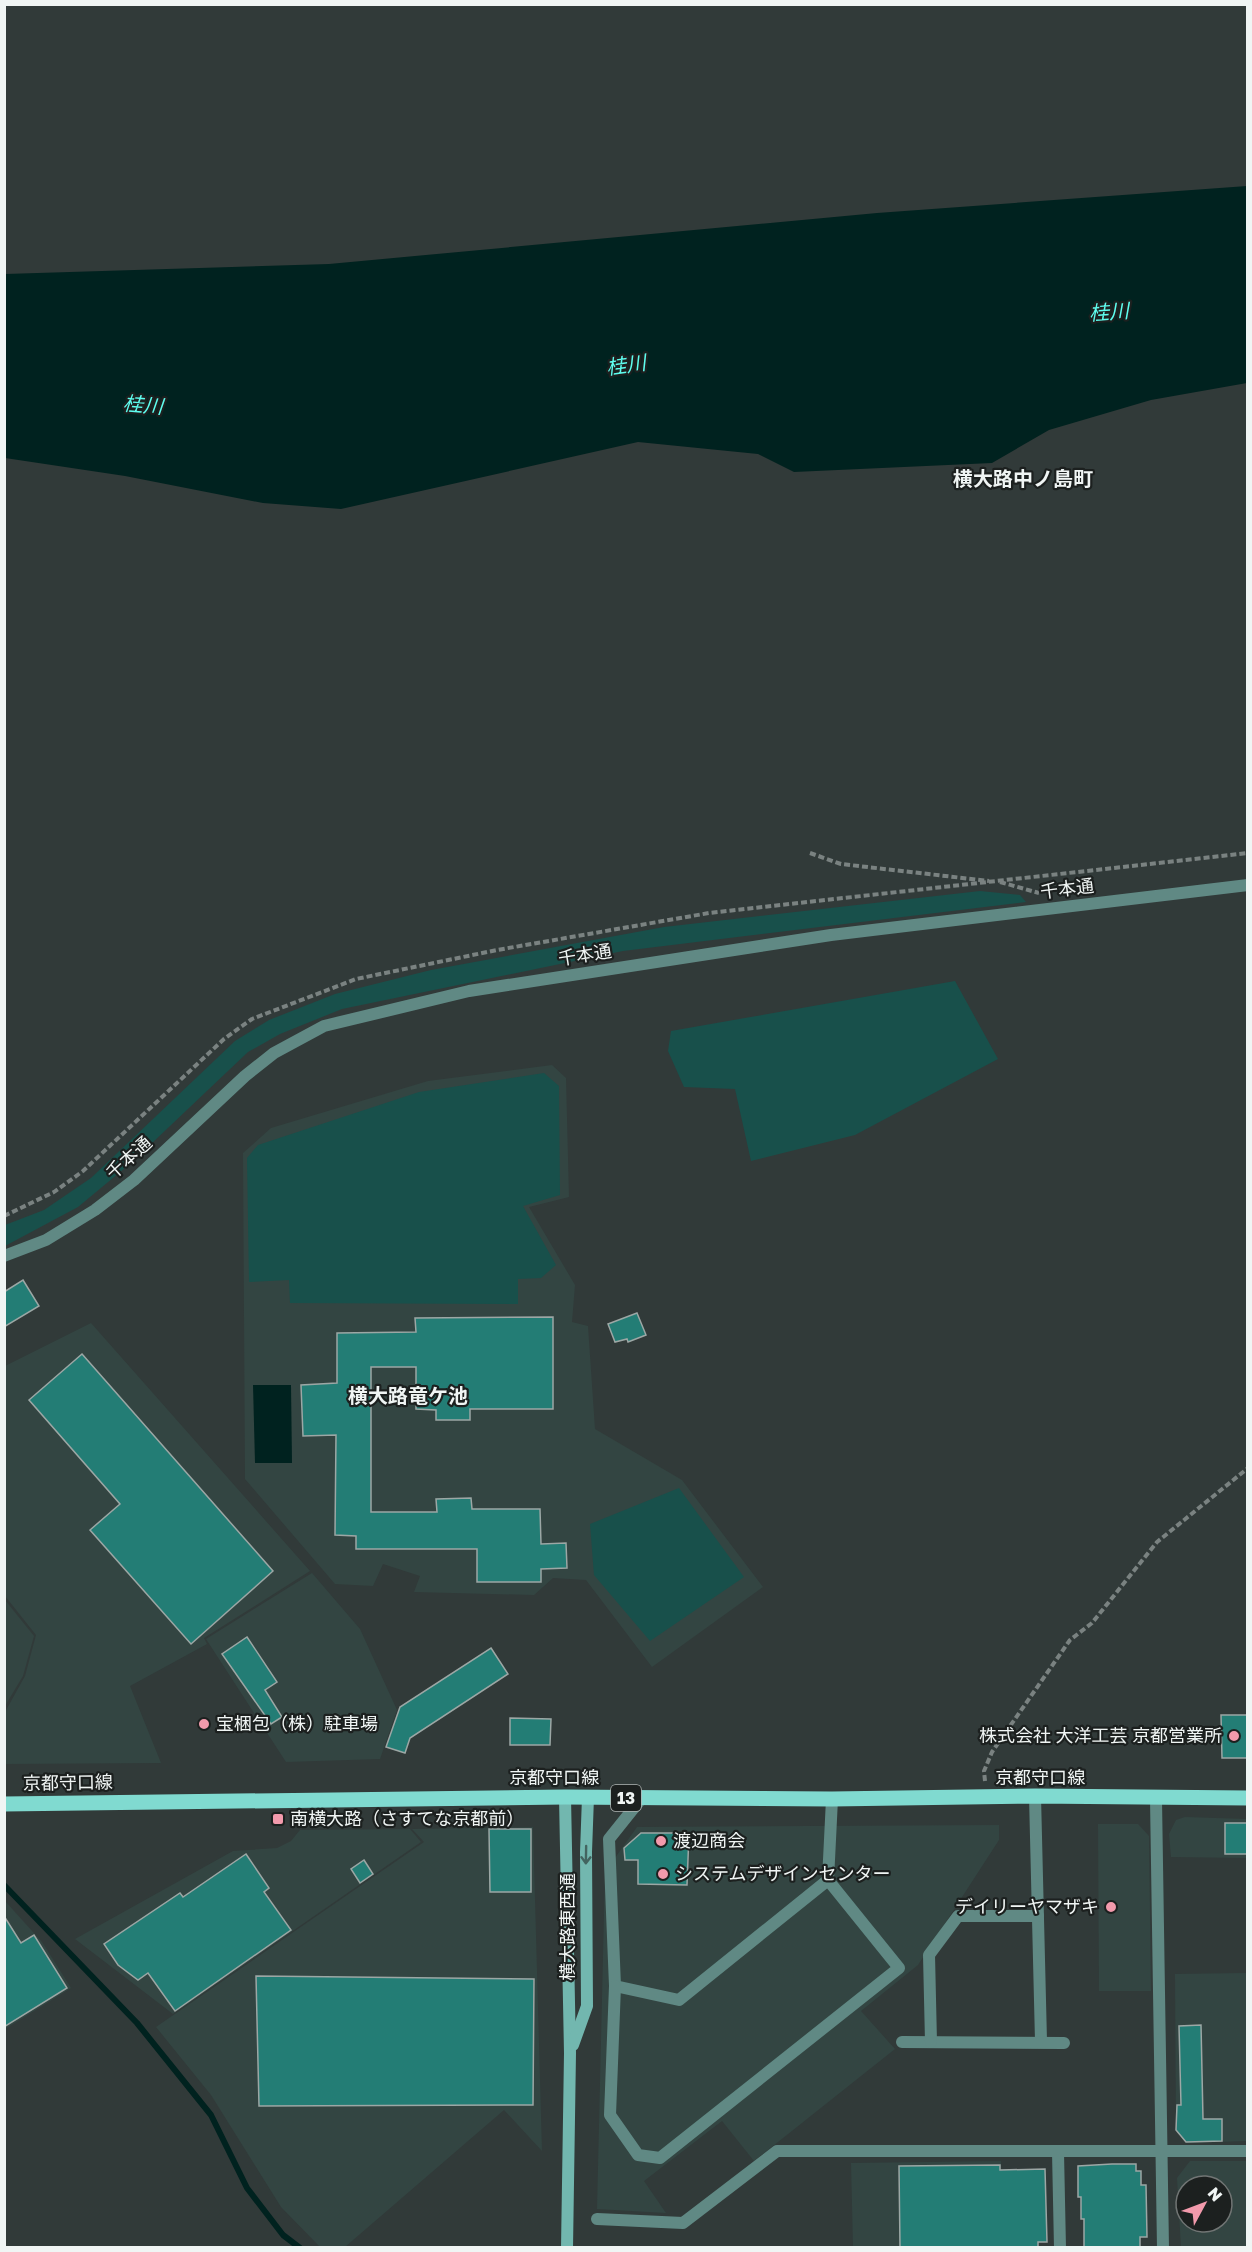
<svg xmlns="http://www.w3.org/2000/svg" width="1252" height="2252" viewBox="0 0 1252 2252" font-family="'Golos Text','Noto Sans JP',sans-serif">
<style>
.built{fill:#334542;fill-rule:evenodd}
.green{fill:#18504b}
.water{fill:#00221f}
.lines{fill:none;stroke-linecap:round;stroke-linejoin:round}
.stream{stroke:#00221f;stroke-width:6}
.building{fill:#237d75;stroke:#9ca7a5;stroke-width:1.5}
.path{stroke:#7a8281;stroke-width:4;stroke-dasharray:6 3;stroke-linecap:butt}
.lane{stroke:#608984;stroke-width:12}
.street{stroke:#608984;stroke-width:12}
.secondary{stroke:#72b7af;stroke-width:12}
.primary{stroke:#80dad0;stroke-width:15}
.oneway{stroke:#436460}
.poi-dot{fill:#f29aac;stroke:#1c201f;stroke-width:2}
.labels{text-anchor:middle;stroke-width:4.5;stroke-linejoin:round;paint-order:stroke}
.shield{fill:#1c201f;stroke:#b0b5b4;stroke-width:1.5}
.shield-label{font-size:16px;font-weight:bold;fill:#f0f5f4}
.street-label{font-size:18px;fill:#f0f5f4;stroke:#1c201f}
.poi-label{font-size:18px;fill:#f0f5f4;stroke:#1c201f;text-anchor:start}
.water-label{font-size:20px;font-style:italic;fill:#5efdee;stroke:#1c201f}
.neighbourhood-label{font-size:20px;font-weight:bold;fill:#f0f5f4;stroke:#1c201f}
</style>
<rect width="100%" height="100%" fill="#313a39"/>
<g class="built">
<polygon points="552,1065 566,1078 569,1197 529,1207 575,1285 572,1322 588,1326 595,1429 682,1480 763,1587 652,1667 586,1580 553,1578 534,1595 414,1592 420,1576 383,1564 373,1586 335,1584 245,1479 243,1153 271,1128 428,1081"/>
<polygon points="91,1323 310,1571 204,1638 207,1644 130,1686 161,1763 5,1764 5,1712 25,1676 36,1635 5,1596 5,1366"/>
<polygon points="312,1573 360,1629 397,1710 380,1759 286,1762 206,1639"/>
<polygon points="5,1600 34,1636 23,1676 5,1706"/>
<polygon points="1185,1817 1247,1819 1247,1858 1171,1857 1169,1834 1176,1820"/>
<polygon points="1098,1824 1138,1824 1149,1836 1151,1991 1099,1991"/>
<polygon points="999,1825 999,1840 918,1965 861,2011 895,2049 754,2161 722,2121 644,2181 666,2213 597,2209 605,1872 637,1827"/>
<polygon points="533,1827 542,2151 504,2110 345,2247 320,2247 281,2207 211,2095 156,2027 424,1842 412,1829"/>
<polygon points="410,1829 421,1842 173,2014 75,1939 233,1851 277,1848 291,1841 300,1830"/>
<polygon points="5,1901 42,1942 71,1988 5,2029"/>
<polygon points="1247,1973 1247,2141 1187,2143 1176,2131 1175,1974"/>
<polygon points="1001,2161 1003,2247 853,2247 851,2163"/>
<path d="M1190,2161H1247V2247H1181L1177,2178ZM1186,2186H1222V2222H1186Z"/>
</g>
<g class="green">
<polygon points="980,891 1020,895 1026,902 623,951 342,1009 280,1034 248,1052 131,1163 78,1207 5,1246 5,1225 44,1210 91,1178 235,1041 269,1020 335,994 431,970 664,927"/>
<polygon points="955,981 998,1059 855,1135 751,1161 735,1089 684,1087 668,1051 671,1031"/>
<polygon points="544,1073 559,1086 560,1195 523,1206 556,1265 541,1278 518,1279 518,1304 290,1303 289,1280 249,1282 247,1158 258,1145 419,1092"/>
<polygon points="679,1488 744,1577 650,1641 594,1575 590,1524"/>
</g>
<g class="water">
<polygon points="1247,186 1247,383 1151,400 1049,430 992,463 794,472 758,454 638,442 341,509 263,503 125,476 5,458 5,274 329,264 877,213"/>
<polygon points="253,1385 291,1385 292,1463 255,1463"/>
</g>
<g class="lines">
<polyline class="stream" points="4,1885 137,2023 211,2115 247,2188 283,2235 300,2248"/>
</g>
<g class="building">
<polygon points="23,1280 39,1306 4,1327 4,1292"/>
<polygon points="637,1313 646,1335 628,1342 627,1339 615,1342 608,1324"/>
<polygon points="553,1317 553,1409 470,1409 470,1420 436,1420 436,1410 416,1409 416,1367 371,1367 371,1512 437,1512 436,1499 471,1498 472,1509 540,1509 541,1544 566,1543 567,1568 541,1569 541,1582 477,1582 477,1549 356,1549 356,1536 335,1535 336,1435 303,1436 301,1385 337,1383 337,1333 416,1332 415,1318"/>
<polygon points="82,1354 273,1571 191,1644 90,1530 120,1504 29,1400"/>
<polygon points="247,1637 277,1682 265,1690 282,1717 271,1724 222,1654"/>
<polygon points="491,1648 508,1674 410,1738 405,1753 386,1747 400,1707"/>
<polygon points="1221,1715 1248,1715 1248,1758 1222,1758"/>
<polygon points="510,1718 551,1719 550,1745 510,1745"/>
<rect x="1225" y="1823" width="23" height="31"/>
<polygon points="489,1829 531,1829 531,1892 490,1892"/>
<polygon points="641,1833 689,1833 687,1885 638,1884 638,1860 625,1860 624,1848"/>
<polygon points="246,1854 269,1888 264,1892 291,1930 175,2011 148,1973 138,1980 118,1965 104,1944 180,1893 183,1897"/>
<polygon points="364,1860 373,1874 360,1883 351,1869"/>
<polygon points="4,1916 21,1943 34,1935 67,1988 4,2027"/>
<polygon points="256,1976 534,1979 533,2105 259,2106"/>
<polygon points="1201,2025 1203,2119 1222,2119 1222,2141 1186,2142 1176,2130 1177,2105 1181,2105 1179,2026"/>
<polygon points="1112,2164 1136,2164 1136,2171 1141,2171 1141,2185 1146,2185 1147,2237 1140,2237 1140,2247 1084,2247 1084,2219 1081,2219 1081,2197 1078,2197 1078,2166"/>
<polygon points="1000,2165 1000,2170 1045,2169 1047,2242 1038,2242 1038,2247 900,2247 899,2166"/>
</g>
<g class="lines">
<g class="path">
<polyline points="810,853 841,864 989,881"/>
<polyline points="1000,882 1039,893"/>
<polyline points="4,1216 54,1192 83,1171 224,1039 252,1019 356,979 497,950 709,913 1248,853"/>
<polyline points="985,1781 984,1771 992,1752 1070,1640 1092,1623 1157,1542 1248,1468"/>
</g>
<polyline class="lane" points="1058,2152 1060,2248"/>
<g class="street">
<polyline points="4,1256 46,1240 95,1210 134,1180 245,1076 274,1053 324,1026 469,991 831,935 1248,885"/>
<polyline points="1035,1796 1041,2041"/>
<polyline points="641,1799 609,1839 615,1986 679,2000 828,1880"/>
<polyline points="1156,1799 1163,2248"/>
<polyline points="615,1986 610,2115 638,2155 660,2158 899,1968 828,1880 832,1799"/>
<polyline points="902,2042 1064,2043"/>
<polyline points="931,2042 929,1955 958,1916 1038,1916"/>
<polyline points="597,2219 683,2223 777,2151 1248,2151"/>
</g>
<g class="secondary">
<polyline points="565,1797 570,2053 567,2248"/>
<polyline points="573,2045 587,2006 586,1852 588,1797"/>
</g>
<polyline class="primary" points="4,1804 565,1797 832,1799 1035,1796 1248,1798"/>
</g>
<defs><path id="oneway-shaft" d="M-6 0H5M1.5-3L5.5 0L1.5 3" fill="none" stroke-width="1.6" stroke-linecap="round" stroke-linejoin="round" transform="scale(1.5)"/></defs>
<use class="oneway" href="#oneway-shaft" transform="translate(586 1855) rotate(91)"/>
<g class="poi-dot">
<circle cx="204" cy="1724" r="6"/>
<circle cx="1234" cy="1736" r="6"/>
<rect x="272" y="1813" width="12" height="12" rx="3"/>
<circle cx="661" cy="1841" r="6"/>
<circle cx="663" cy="1874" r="6"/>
<circle cx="1111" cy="1907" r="6"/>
</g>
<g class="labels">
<rect class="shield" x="611" y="1785" width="30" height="26" rx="4.5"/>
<g class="shield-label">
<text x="626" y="1804">13</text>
</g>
<g class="street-label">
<text transform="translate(1067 889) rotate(-7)" y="6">千本通</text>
<text transform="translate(585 955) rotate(-9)" y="6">千本通</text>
<text transform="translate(129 1158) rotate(-42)" y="6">千本通</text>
<text x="554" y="1784">京都守口線</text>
<text x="1040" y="1784">京都守口線</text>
<text transform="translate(68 1783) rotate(-1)" y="6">京都守口線</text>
<text transform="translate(568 1927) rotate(-90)" y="6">横大路東西通</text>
</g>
<g class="poi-label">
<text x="216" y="1730">宝梱包（株）駐車場</text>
<text x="1222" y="1742" text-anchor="end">株式会社 大洋工芸 京都営業所</text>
<text x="290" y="1825">南横大路（さすてな京都前）</text>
<text x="673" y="1847">渡辺商会</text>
<text x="675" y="1880">システムデザインセンター</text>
<text x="1099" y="1913" text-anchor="end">デイリーヤマザキ</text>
</g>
<g class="water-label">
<text transform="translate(1109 312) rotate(-4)" y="7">桂川</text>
<text transform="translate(626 365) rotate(-8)" y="7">桂川</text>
<text transform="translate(143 405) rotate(5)" y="7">桂川</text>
</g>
<g class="neighbourhood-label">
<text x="1023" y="486">横大路中ノ島町</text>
<text x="408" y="1403">横大路竜ケ池</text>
</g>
</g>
<rect width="1252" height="2252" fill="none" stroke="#f0f5f4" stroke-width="12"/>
<g transform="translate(1204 2204) rotate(49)"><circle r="28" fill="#1c201f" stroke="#717574" stroke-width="1.5"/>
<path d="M0-4.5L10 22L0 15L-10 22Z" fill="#f29aac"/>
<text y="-9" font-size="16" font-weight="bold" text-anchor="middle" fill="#f0f5f4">N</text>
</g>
</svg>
